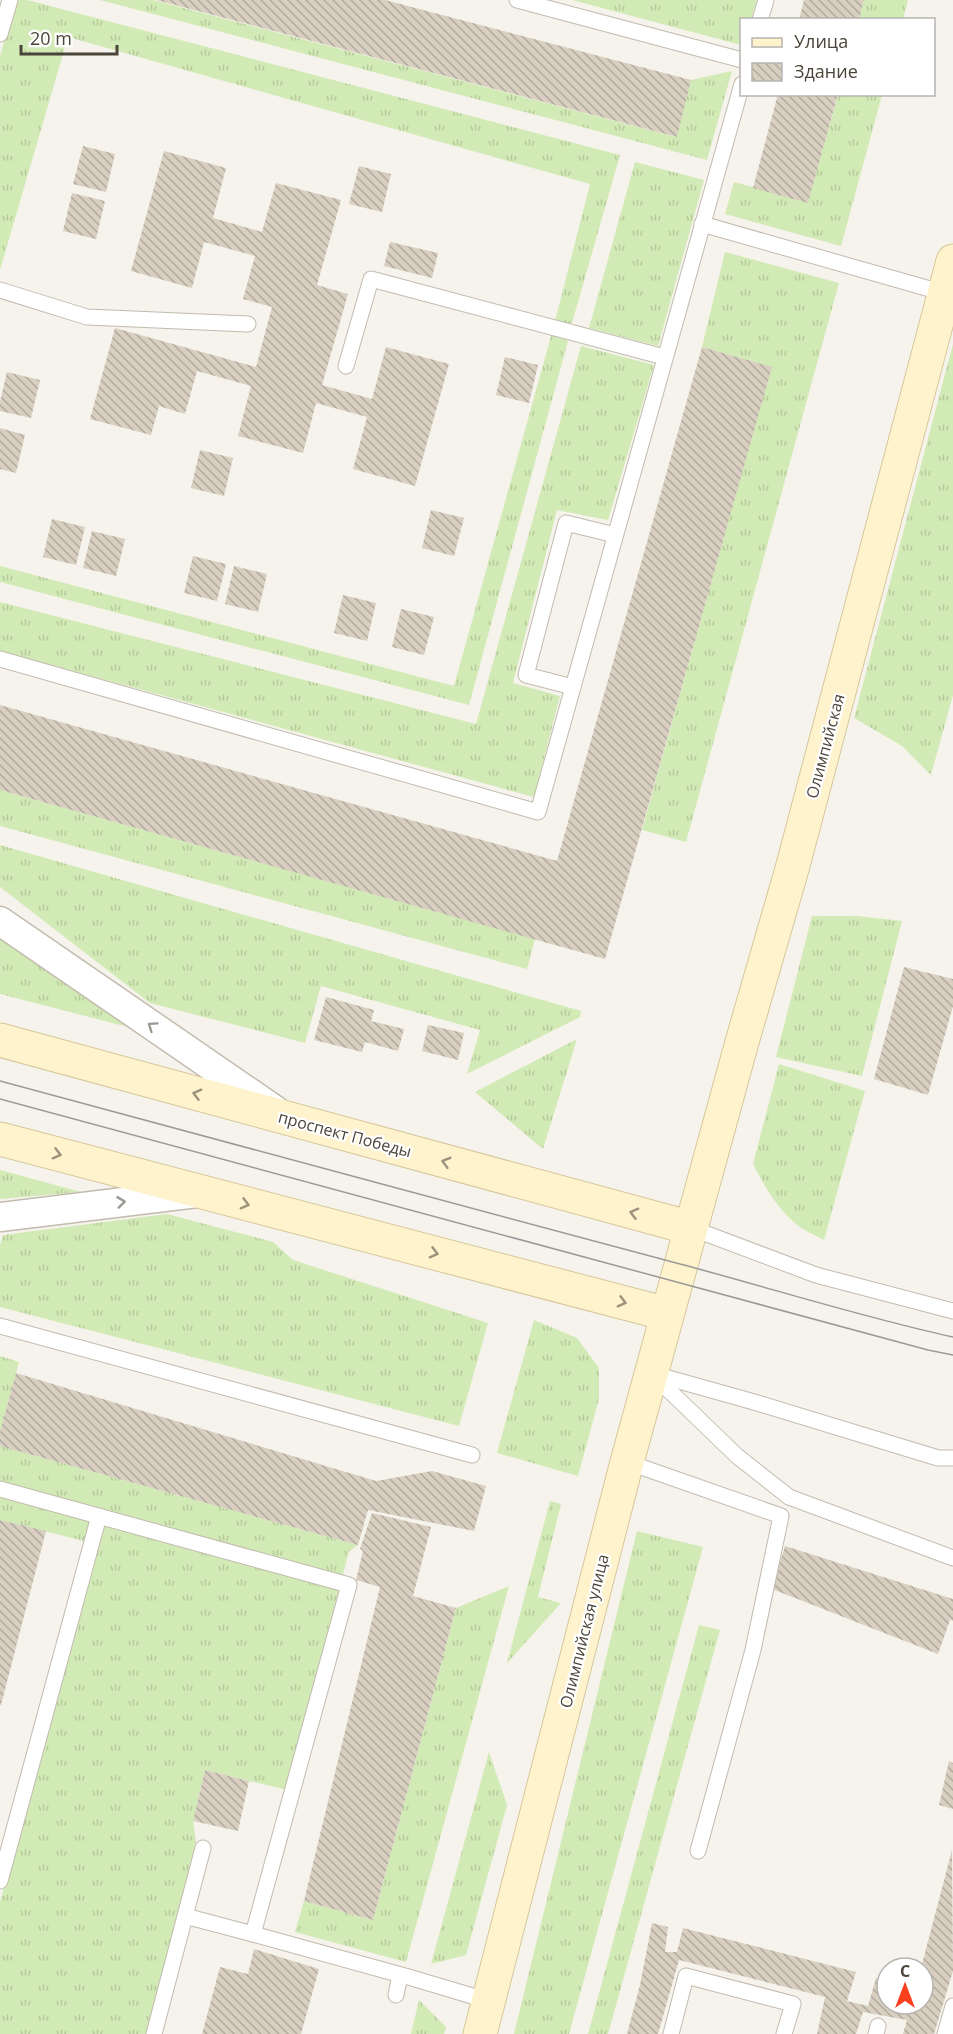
<svg xmlns="http://www.w3.org/2000/svg" width="953" height="2034" viewBox="0 0 953 2034" font-family="'Open Sans',sans-serif">
<style>
.grass{fill:url(#grass-tufts)}
.building{fill:url(#building-back-hatch)}
.lines{fill:none;stroke-linecap:round;stroke-linejoin:round}
.lane-casing{stroke:#c2bbae;stroke-width:17}
.street-casing{stroke:#c2bbae;stroke-width:31}
.secondary-casing{stroke:#d6c79b;stroke-width:35}
.lane{stroke:#fff;stroke-width:15}
.street{stroke:#fff;stroke-width:28}
.secondary{stroke:#fff3cd;stroke-width:33}
.tram{stroke:#9a9a9a;stroke-width:1.5}
.oneway{stroke:#9c9892}
.oneway2{stroke:#9c937c}
.labels{text-anchor:middle;stroke-width:4.5;stroke-linejoin:round;paint-order:stroke}
.street-label{font-size:16px;fill:#4b4439;stroke:#fff}
</style>
<defs>
<pattern id="grass-tufts" width="24" height="20" patternUnits="userSpaceOnUse" patternTransform="scale(1.5)"><rect width="24" height="20" fill="#d2eab5"/><path d="M3 7l-1-3M5 7V3M7 7l1-3M15 17l-1-3M17 17v-4M19 17l1-3" fill="none" stroke="#b6ca9c"/></pattern>
<pattern id="building-back-hatch" width="6" height="6" patternUnits="userSpaceOnUse" patternTransform="scale(1.5)"><rect width="6" height="6" fill="#d8cfc1"/><path d="M-1 5l2 2M0 0l6 6M5-1l2 2" fill="none" stroke="#b1aa9e"/></pattern>
</defs>
<rect width="100%" height="100%" fill="#f6f3ec"/>
<g class="grass">
<polygon points="16,0 27,0 620,155 572,323 553,329 568,341 469,705 0,582 0,566 454,686 553,329 590,184 68,37 0,270 0,56"/>
<polygon points="100,0 153,0 676,137 691,80 732,71 707,160"/>
<polygon points="572,0 757,0 751,19 742,20 741,45"/>
<polygon points="864,0 908,0 903,19 859,20"/>
<polygon points="838,95 882,95 841,246 725,214 734,182 808,202"/>
<polygon points="635,162 704,180 658,346 589,328"/>
<polygon points="725,252 839,283 686,842 642,830 771,367 702,347"/>
<polygon points="953,344 953,695 931,775 902,746 854,718"/>
<polygon points="581,346 654,365 608,520 557,510 513,683 560,696 534,797 0,651 0,602 476,724"/>
<polygon points="0,790 535,939 527,969 0,826"/>
<polygon points="0,845 581,1011 580,1017 467,1074 480,1030 321,986 305,1043 150,1003 0,887"/>
<polygon points="812,916 857,916 902,921 862,1076 776,1057"/>
<polygon points="0,933 132,1028 0,994"/>
<polygon points="577,1039 543,1149 475,1092"/>
<path d="M779,1064L865,1091L824,1240C817,1236 809,1233 803,1229C780,1214 765,1187 753,1164Z"/>
<polygon points="0,1170 81,1192 0,1199"/>
<polygon points="167,1214 273,1242 293,1260 488,1323 459,1426 0,1307 0,1245 3,1235"/>
<polygon points="534,1320 577,1338 599,1368 599,1399 578,1476 497,1453"/>
<polygon points="0,1356 19,1362 0,1432"/>
<polygon points="0,1446 358,1545 349,1551 287,1790 205,1770 193,1821 196,1842 147,2034 0,2034 0,1902 96,1544 0,1520"/>
<polygon points="550,1501 561,1504 538,1597 561,1603 507,1663"/>
<polygon points="637,1531 703,1547 569,2034 514,2034"/>
<polygon points="509,1586 406,1962 295,1932 304,1901 373,1920 456,1608"/>
<polygon points="699,1625 720,1630 608,2034 588,2034"/>
<polygon points="489,1752 507,1805 466,1955 431,1964"/>
<polygon points="419,2000 446,2027 444,2034 411,2034"/>
</g>
<g class="building">
<polygon points="156,0 385,0 691,80 677,137"/>
<polygon points="804,0 864,0 859,20 799,20"/>
<polygon points="778,94 838,94 808,203 753,188"/>
<polygon points="83,146 115,154 106,192 73,184"/>
<polygon points="164,151 226,168 213,218 262,232 276,183 341,200 317,285 348,294 322,385 372,399 386,347 449,364 415,486 353,469 367,417 316,403 303,453 238,436 251,386 197,371 185,414 159,406 151,435 90,419 115,328 256,367 272,307 243,299 255,256 204,242 192,288 131,271"/>
<polygon points="359,166 391,174 382,212 349,204"/>
<polygon points="72,193 105,201 96,239 63,231"/>
<polygon points="390,242 438,253 432,278 384,266"/>
<polygon points="702,347 772,367 605,959 0,790 0,705 557,861"/>
<polygon points="505,357 538,365 529,403 496,395"/>
<polygon points="7,372 40,380 31,418 0,411 0,402"/>
<polygon points="0,428 25,435 16,473 0,469"/>
<polygon points="200,450 233,458 224,496 191,488"/>
<polygon points="431,510 464,518 454,556 422,548"/>
<polygon points="52,519 85,527 76,565 43,557"/>
<polygon points="92,531 125,539 116,576 83,568"/>
<polygon points="193,556 226,564 217,601 184,593"/>
<polygon points="234,566 267,574 258,612 225,604"/>
<polygon points="343,595 376,603 367,641 334,633"/>
<polygon points="401,609 434,617 424,655 392,647"/>
<polygon points="904,967 953,979 953,1006 928,1095 874,1079"/>
<polygon points="326,997 374,1010 371,1021 404,1029 398,1051 365,1042 362,1052 314,1040"/>
<polygon points="428,1025 464,1033 458,1060 422,1051"/>
<polygon points="16,1373 376,1481 432,1471 486,1486 474,1531 368,1510 358,1545 0,1446 0,1432"/>
<polygon points="372,1513 431,1527 413,1596 456,1608 373,1920 304,1901 380,1587 356,1580 363,1551 360,1549"/>
<polygon points="0,1520 46,1531 1,1705 0,1705"/>
<polygon points="785,1546 953,1599 953,1621 950,1620 938,1654 772,1589"/>
<polygon points="949,1761 953,1763 953,1809 939,1805"/>
<polygon points="205,1770 249,1781 238,1831 193,1821"/>
<polygon points="952,1850 953,1971 934,2034 903,2034 907,2020 863,2012 856,2034 817,2034 825,1997 679,1960 658,2034 627,2034 640,1985 652,1923 668,1927 665,1952 677,1952 683,1928 856,1972 847,2001 868,2006 876,1978 887,1981 887,2004 923,2004 923,1968 921,1968"/>
<polygon points="254,1949 319,1969 301,2034 202,2034 220,1967 248,1974"/>
</g>
<g class="lines">
<defs>
<g id="lane">
<polyline points="517,0 742,60"/>
<polyline points="760,20 766,0"/>
<polyline points="0,34 10,0"/>
<polyline points="702,224 944,293"/>
<polyline points="0,290 87,317 248,324"/>
<polyline points="346,366 371,279 664,357"/>
<polyline points="0,659 538,812 742,84"/>
<polyline points="573,687 526,675 566,523 615,535"/>
<polyline points="691,1228 816,1275 953,1311"/>
<polyline points="0,1326 472,1455"/>
<polyline points="651,1373 737,1456 789,1497 953,1558"/>
<polyline points="654,1374 754,1402 938,1458 953,1458"/>
<polyline points="627,1462 781,1516 753,1650 698,1851"/>
<polyline points="0,1489 349,1585 253,1934 412,1978 489,2001"/>
<polyline points="0,1881 99,1516"/>
<polyline points="185,1916 253,1934"/>
<polyline points="396,1995 400,1975"/>
<polyline points="154,2034 203,1848"/>
<polyline points="671,2034 686,1976 793,2004 784,2034"/>
<polyline points="876,2034 878,2026"/>
<polyline points="945,2034 953,2006"/>
</g>
<g id="street">
<polyline points="0,921 275,1110"/>
<polyline points="0,1217 197,1193"/>
</g>
<g id="secondary">
<polyline points="0,1040 691,1228"/>
<polyline points="0,1139 667,1314"/>
<polyline points="480,2034 627,1462 742,1042 792,869 953,261"/>
</g>
</defs>
<use href="#lane" class="lane-casing"/>
<use href="#street" class="street-casing"/>
<use href="#secondary" class="secondary-casing"/>
<use href="#lane" class="lane"/>
<use href="#street" class="street"/>
<use href="#secondary" class="secondary"/>
<g class="tram">
<path d="M0,1081C227,1143 453,1203 680,1264C771,1288 861,1317 953,1337"/>
<polyline points="0,1099 928,1350 953,1355"/>
</g>
</g>
<defs><path id="oneway-chevron" d="M-2-3.5L2.5 0L-2 3.5" fill="none" stroke-width="1.6" stroke-linecap="round" stroke-linejoin="round" transform="scale(1.5)"/></defs>
<g class="oneway">
<use href="#oneway-chevron" transform="translate(152 1026) rotate(-145)"/>
<use href="#oneway-chevron" transform="translate(121 1202) rotate(-7)"/>
</g>
<g class="oneway2">
<use href="#oneway-chevron" transform="translate(197 1094) rotate(-165)"/>
<use href="#oneway-chevron" transform="translate(57 1154) rotate(15)"/>
<use href="#oneway-chevron" transform="translate(446 1162) rotate(-164)"/>
<use href="#oneway-chevron" transform="translate(245 1204) rotate(15)"/>
<use href="#oneway-chevron" transform="translate(634 1213) rotate(-165)"/>
<use href="#oneway-chevron" transform="translate(434 1253) rotate(15)"/>
<use href="#oneway-chevron" transform="translate(622 1302) rotate(15)"/>
</g>
<g class="labels">
<g class="street-label">
<text transform="translate(825 746) rotate(-75)" y="6">Олимпийская</text>
<text transform="translate(345 1134) rotate(15)" y="6">проспект Победы</text>
<text transform="translate(584 1631) rotate(-76)" y="6">Олимпийская улица</text>
</g>
</g>
<rect x="740" y="18" width="195" height="78" fill="#ffffff" stroke="#b7b4b0" stroke-width="1.5"/>
<rect x="752" y="38" width="30" height="9" fill="#fff3cd" stroke="#b7b4b0" stroke-width="1.5"/>
<text x="794" y="48" font-size="18" fill="#4b4439">Улица</text>
<rect x="752" y="63" width="30" height="18" fill="url(#building-back-hatch)" stroke="#b7b4b0" stroke-width="1.5"/>
<text x="794" y="78" font-size="18" fill="#4b4439">Здание</text>
<g transform="translate(905 1986)"><circle r="28" fill="#ffffff" stroke="#b7b4b0" stroke-width="1.5"/>
<path d="M0-4.5L10 22L0 15L-10 22Z" fill="#fc3f1d"/>
<text y="-9" font-size="16" font-weight="bold" text-anchor="middle" fill="#4b4439">С</text>
</g>
<path d="M21 45v9h96v-9" fill="none" stroke="#4b4439" stroke-width="3"/>
<text x="30" y="45" font-size="18" fill="#4b4439" stroke="#ffffff" stroke-width="4.5" paint-order="stroke">20 m</text>
</svg>
